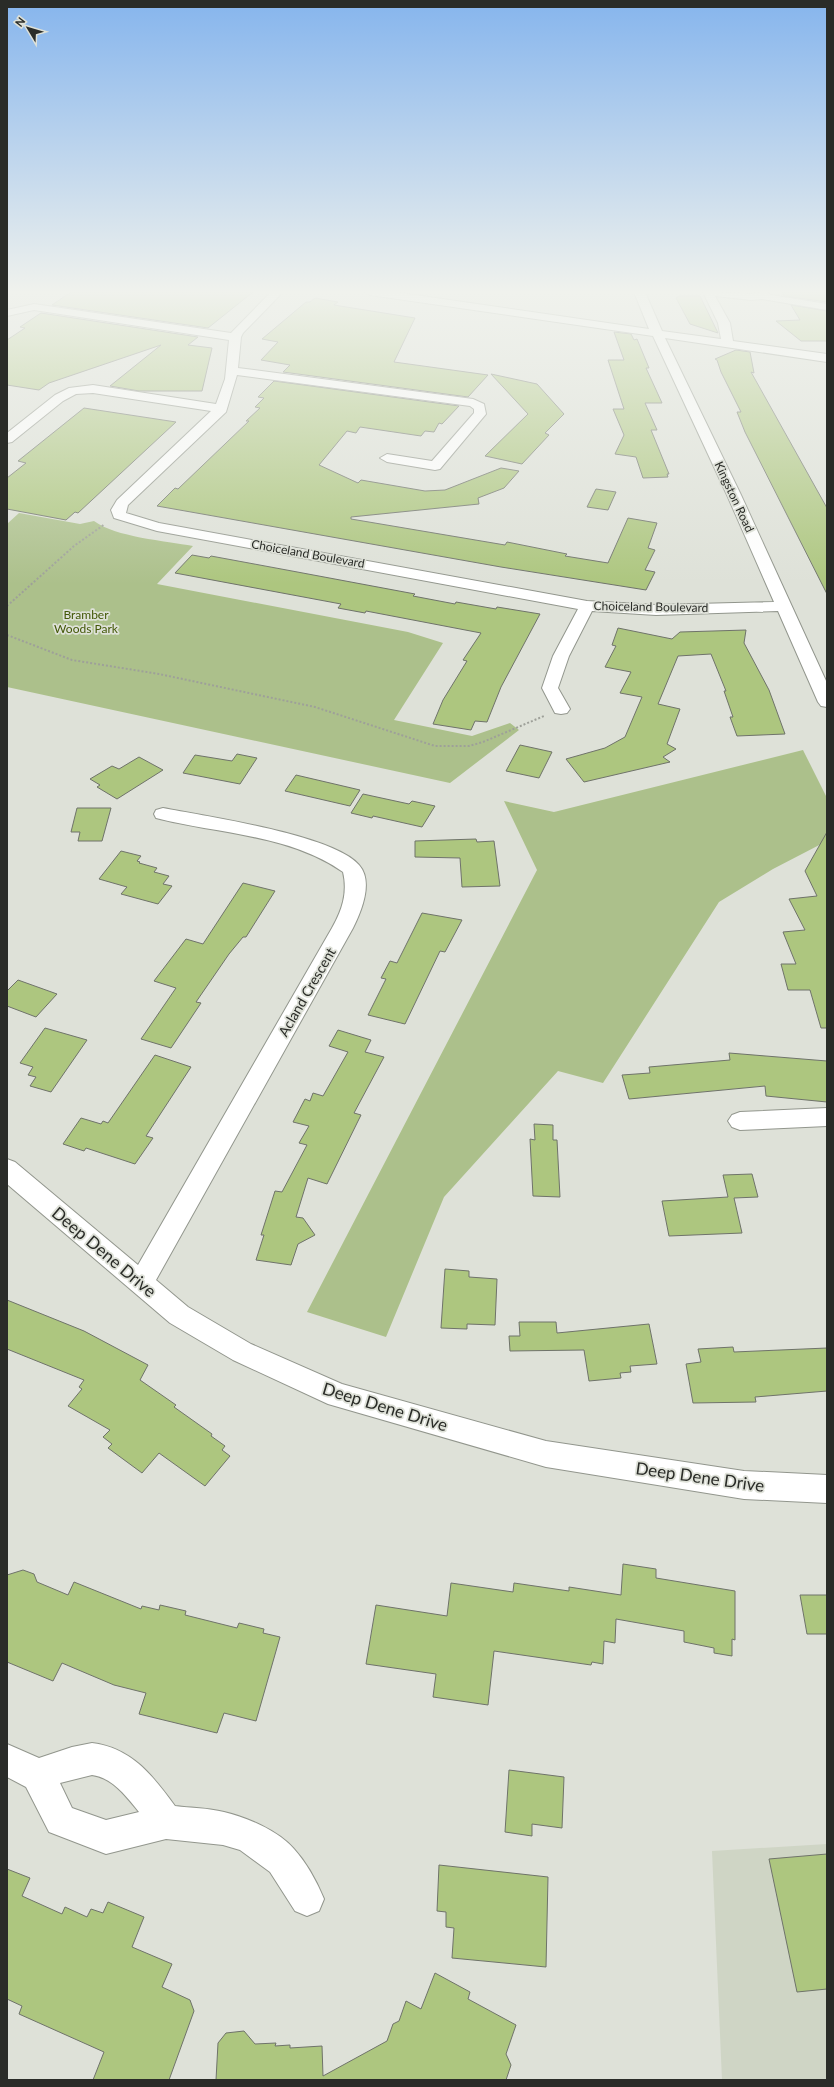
<svg xmlns="http://www.w3.org/2000/svg" width="834" height="2087" viewBox="0 0 834 2087" font-family="Lato,sans-serif">
<style>
.built{fill:#cfd5c5}
.green{fill:#acc08b}
.building{fill:#adc67f;stroke:#6f736a}
.lines{fill:none;stroke-linecap:round;stroke-linejoin:round}
.minor-casing{stroke:#92968d;stroke-width:2}
.path{stroke:#9ea099;stroke-width:2;stroke-dasharray:2 2;stroke-linecap:butt}
.minor{fill:#fff;fill-rule:evenodd}
.labels{text-anchor:middle;stroke-width:3.5;stroke-linejoin:round;paint-order:stroke}
.far-street-label{font-size:12px;fill:#2a2c28;stroke:#dee1d8}
.far-park-label{font-size:12px;fill:#435808;stroke:#dee1d8}
.street-label{font-size:14px;fill:#2a2c28;stroke:#dee1d8}
.near-street-label{font-size:17px;fill:#2a2c28;stroke:#dee1d8}
</style>
<rect width="100%" height="100%" fill="#dee1d8"/>
<polygon class="built" points="827,1844 827,2080 722,2080 712,1851"/>
<g class="green">
<path d="M19,513L80,524L94,521C115,537 166,541 193,546L157,584L408,632L443,643L394,720L472,736L510,723L519,730L450,783L7,687V524Z"/>
<polygon points="803,750 827,798 827,841 773,869 719,902 603,1083 558,1071 444,1197 386,1337 307,1312 537,870 504,801 554,812"/>
</g>
<g class="building">
<polygon points="71,292 253,292 208,328 52,305"/>
<polygon points="782,292 827,292 827,302 784,296"/>
<polygon points="679,296 700,296 718,333 690,324 676,298"/>
<polygon points="315,298 338,302 334,305 415,318 394,362 488,375 468,397 283,372 290,365 261,360 278,342 262,339 306,302 310,302"/>
<polygon points="791,305 827,311 827,341 801,341 776,321 800,320"/>
<polygon points="41,313 198,337 188,345 212,348 202,391 139,391 110,386 161,345 49,383 39,390 7,385 7,340 25,328 20,327"/>
<polygon points="614,332 631,334 634,340 637,339 649,368 646,368 662,403 645,403 657,430 651,430 669,474 667,474 668,477 643,478 636,457 615,454 624,435 613,409 624,409 608,360 624,360"/>
<polygon points="736,350 750,352 754,373 751,372 827,508 827,594 745,432 737,412 741,412 721,372 717,360 715,359"/>
<polygon points="491,374 537,384 564,414 545,433 549,435 522,464 485,456 528,414"/>
<polygon points="274,381 459,406 442,424 439,423 434,432 425,431 421,436 360,427 356,433 347,431 319,465 358,483 361,480 425,491 445,490 501,468 519,471 504,488 478,498 479,504 351,517 351,519 505,545 507,542 567,554 565,556 608,563 628,518 657,523 648,548 655,550 645,570 655,572 646,590 501,567 157,506 175,488 178,489 249,421 246,421 260,408 255,407 264,398 258,397"/>
<polygon points="84,408 176,422 78,513 75,512 66,520 7,509 7,478 26,463 18,461"/>
<polygon points="596,489 616,492 608,510 587,507"/>
<polygon points="192,555 209,558 211,556 292,571 415,594 413,596 455,604 456,602 496,609 497,607 540,614 501,687 487,722 475,721 471,730 433,724 443,700 467,661 463,660 481,633 366,611 365,613 338,608 341,604 175,573"/>
<polygon points="618,628 672,639 680,632 746,630 744,643 769,690 785,734 737,736 730,717 733,717 724,691 726,691 711,654 678,656 658,704 680,709 667,744 676,749 663,757 670,762 584,782 566,759 605,748 625,737 642,697 620,693 631,672 605,667 616,646 612,645"/>
<polygon points="520,745 552,752 539,778 506,771"/>
<polygon points="237,754 257,758 240,784 183,773 195,755 232,761"/>
<polygon points="139,757 163,770 117,799 97,787 100,785 90,779 112,766 119,769"/>
<polygon points="296,775 360,790 350,806 285,791"/>
<polygon points="363,794 409,804 412,801 435,806 422,827 373,816 372,818 351,813"/>
<polygon points="77,808 111,808 102,841 78,841 80,832 71,832"/>
<polygon points="827,832 827,1028 821,1028 810,990 788,990 781,964 796,964 783,932 805,930 789,899 817,896 805,871"/>
<polygon points="476,839 477,842 494,841 500,886 462,887 460,858 415,857 415,841"/>
<polygon points="121,851 141,856 137,861 140,862 139,863 157,868 154,872 169,876 163,884 172,886 158,904 121,894 127,887 99,879"/>
<polygon points="243,883 275,891 246,937 243,937 229,954 196,1002 201,1003 171,1048 141,1039 176,988 154,981 186,939 203,944"/>
<polygon points="422,913 462,920 445,952 440,951 405,1024 368,1015 386,979 381,978 390,961 397,963"/>
<polygon points="18,980 57,994 36,1017 7,1006 7,991"/>
<polygon points="45,1028 87,1040 51,1092 30,1086 36,1077 28,1075 33,1067 20,1063"/>
<polygon points="338,1030 371,1040 365,1052 384,1057 354,1113 361,1115 327,1184 308,1178 296,1217 303,1218 315,1235 298,1244 291,1265 256,1260 264,1235 261,1235 275,1191 282,1192 307,1145 299,1143 309,1126 293,1122 305,1099 310,1101 313,1093 323,1096 348,1052 329,1046"/>
<polygon points="729,1053 827,1061 827,1102 766,1096 765,1086 629,1099 622,1075 650,1073 649,1067 730,1060"/>
<polygon points="155,1055 191,1067 146,1136 153,1138 135,1164 86,1148 84,1151 63,1144 81,1118 101,1124 103,1121 108,1123"/>
<polygon points="534,1124 553,1125 553,1140 557,1140 560,1197 533,1196 530,1139 535,1140"/>
<polygon points="752,1174 758,1197 734,1198 742,1233 669,1236 662,1201 728,1197 723,1175"/>
<polygon points="445,1269 469,1271 469,1277 497,1279 495,1325 467,1324 467,1329 441,1328"/>
<polygon points="7,1300 84,1331 148,1365 140,1380 176,1405 174,1407 212,1434 211,1436 225,1446 222,1450 230,1456 205,1486 159,1453 142,1473 108,1448 112,1444 103,1437 110,1430 68,1406 82,1389 79,1387 84,1380 7,1349"/>
<polygon points="519,1322 556,1322 557,1333 649,1324 657,1364 630,1366 631,1372 620,1373 621,1378 589,1381 584,1350 510,1351 509,1336 520,1336"/>
<polygon points="733,1347 734,1352 827,1348 827,1391 755,1397 756,1402 693,1403 686,1364 701,1362 698,1349"/>
<polygon points="623,1564 656,1569 656,1578 735,1591 735,1640 732,1639 732,1656 714,1653 714,1648 684,1642 684,1631 616,1619 615,1643 604,1641 603,1664 592,1662 591,1665 494,1651 488,1705 433,1697 436,1674 366,1664 376,1605 447,1616 451,1583 513,1592 514,1583 569,1591 569,1587 621,1595"/>
<polygon points="23,1570 34,1574 37,1582 68,1595 74,1582 141,1609 142,1606 159,1610 160,1605 186,1611 185,1615 237,1628 239,1623 264,1629 263,1633 280,1637 256,1721 224,1713 217,1733 139,1714 146,1693 114,1685 62,1663 53,1681 7,1662 7,1575"/>
<polygon points="800,1595 827,1595 827,1634 807,1634"/>
<polygon points="509,1770 564,1777 562,1828 532,1824 532,1836 505,1832"/>
<polygon points="827,1854 827,1989 797,1992 769,1859"/>
<polygon points="439,1865 548,1877 546,1967 452,1958 454,1928 446,1927 446,1912 437,1911"/>
<polygon points="7,1869 30,1878 22,1896 62,1914 65,1907 87,1917 91,1909 103,1913 108,1902 144,1917 132,1947 172,1964 162,1987 190,2000 194,2011 169,2080 93,2080 104,2052 19,2014 22,2006 7,1999"/>
<polygon points="435,1973 470,1992 468,1999 516,2025 506,2054 511,2065 506,2080 216,2080 218,2043 226,2033 244,2031 255,2044 276,2043 275,2046 290,2045 290,2048 322,2046 323,2076 387,2041 393,2024 399,2021 406,2001 421,2009"/>
</g>
<g class="lines">
<defs>
<g id="minor">
<polygon points="271,292 283,292 243,333 241,337 238,368 473,399 484,404 486,414 440,469 435,470 387,462 380,458 387,454 432,461 474,413 474,409 470,406 237,375 226,412 128,505 126,513 159,523 587,601 656,605 774,602 727,495 653,336 370,295 365,292 394,292 649,329 634,292 645,292 662,331 721,339 718,323 703,292 751,294 766,292 771,295 827,304 827,310 762,299 751,300 715,296 730,323 733,341 827,354 827,362 665,338 741,495 827,683 827,707 821,706 818,702 778,611 656,615 592,611 569,656 558,688 570,709 567,713 561,714 555,713 542,688 553,656 578,609 157,531 114,518 111,510 117,500 211,411 93,393 76,394 63,401 12,442 7,443 7,433 55,395 69,388 93,385 216,404 225,379 229,340 34,310 7,316 7,310 34,304 231,333"/>
<path d="M163,808C205,816 334,835 359,865C374,882 361,912 353,928L156,1280L188,1307L251,1344L342,1384L546,1441L744,1471L827,1475V1503L744,1499L546,1467L328,1404L233,1360L170,1323L7,1184V1159L15,1162L138,1265L332,928C342,910 348,893 343,872C289,834 218,834 156,818L154,814L156,810Z"/>
<polygon points="827,1108 827,1126 740,1130 732,1127 728,1121 732,1115 740,1112"/>
<path d="M92,1743C132,1748 153,1776 175,1806C191,1808 208,1808 224,1812C246,1817 279,1831 294,1849C306,1862 317,1882 324,1899L319,1911L307,1916L295,1911L270,1872L240,1850L223,1845L166,1839L106,1854L49,1832L26,1787L7,1777V1744L39,1758L72,1747ZM92,1775C113,1778 126,1796 139,1812L106,1820L72,1808L60,1783Z"/>
</g>
</defs>
<use href="#minor" class="minor-casing"/>
<g class="path">
<polyline points="7,606 74,546 105,524"/>
<polyline points="7,635 72,660 159,674 315,707 435,746 469,746 483,742 544,716"/>
</g>
<use href="#minor" class="minor"/>
</g>
<linearGradient id="sky" x2="0" y2="1"><stop stop-color="#86b5ed"/><stop offset="0.5" stop-color="#f0f2ed"/><stop offset="1" stop-color="#f0f2ed" stop-opacity="0"/></linearGradient>
<rect width="834" height="584" fill="url(#sky)"/>
<g class="labels">
<g class="far-street-label">
<text transform="translate(734 497) rotate(65)" y="4">Kingston Road</text>
<text transform="translate(308 554) rotate(10)" y="4">Choiceland Boulevard</text>
<text transform="translate(651 607) rotate(1)" y="4">Choiceland Boulevard</text>
</g>
<g class="far-park-label">
<text x="86" y="619">Bramber<tspan x="86" dy="14">Woods Park</tspan></text>
</g>
<g class="street-label">
<text transform="translate(307 992) rotate(-60)" y="5">Acland Crescent</text>
</g>
<g class="near-street-label">
<text transform="translate(104 1252) rotate(40)" y="6">Deep Dene Drive</text>
<text transform="translate(385 1407) rotate(17)" y="6">Deep Dene Drive</text>
<text transform="translate(700 1477) rotate(8)" y="6">Deep Dene Drive</text>
</g>
</g>
<rect width="834" height="2087" fill="none" stroke="#2a2c28" stroke-width="16"/>
<g transform="translate(28 28) rotate(308)" stroke="#dee1d8" stroke-width="3" paint-order="stroke">
<path d="M0-3L7 15L0 10L-7 15Z" fill="#2a2c28"/>
<text y="-6" font-size="11" font-weight="bold" text-anchor="middle" fill="#2a2c28">N</text>
</g>
</svg>
